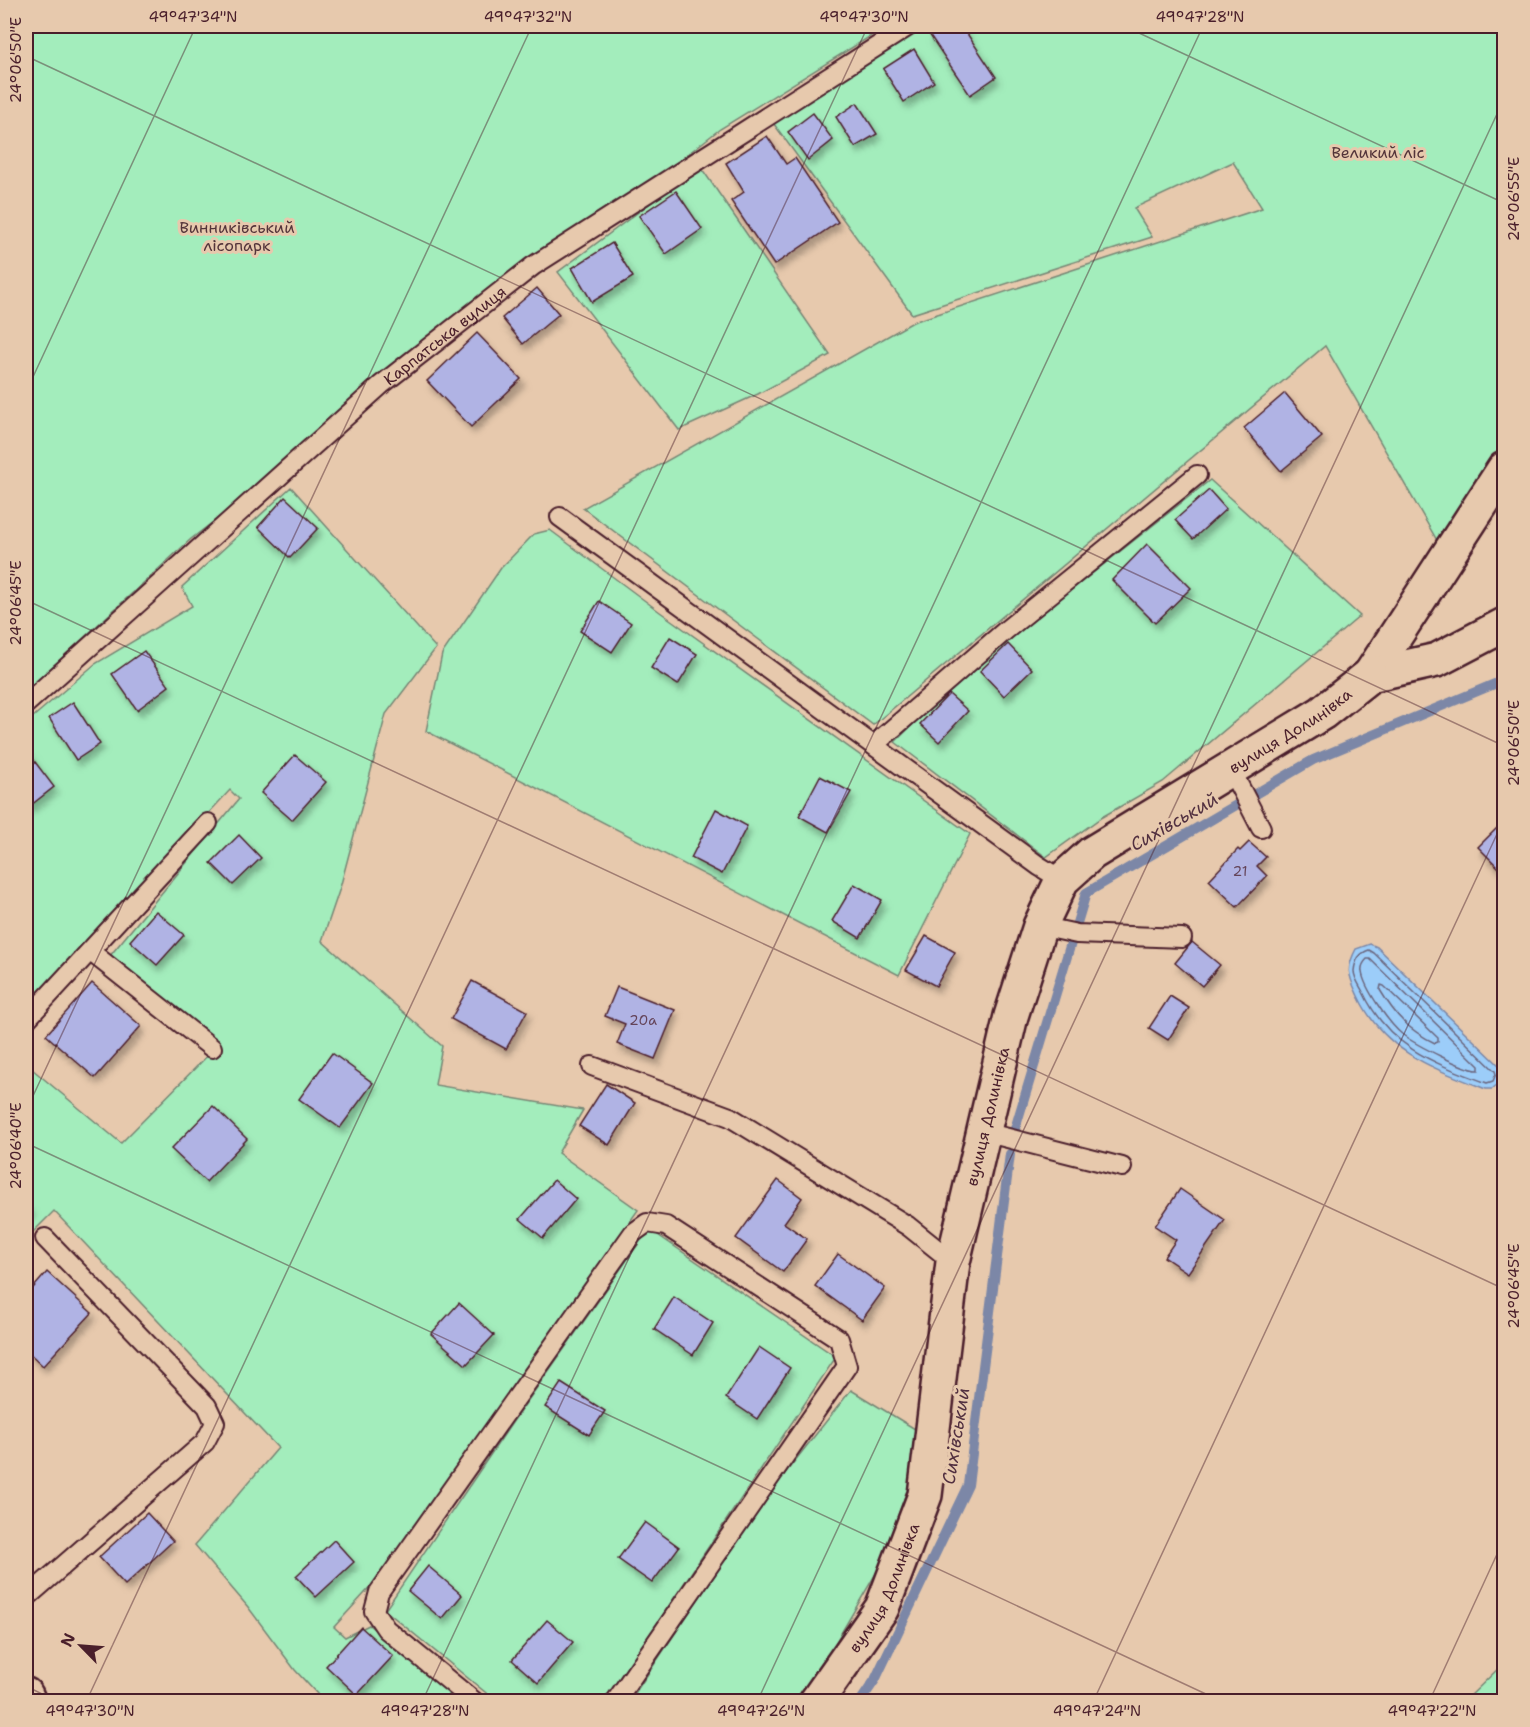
<svg xmlns="http://www.w3.org/2000/svg" width="1530" height="1727" viewBox="0 0 1530 1727" font-family="'Shantell Sans',sans-serif">
<style>
.green{fill:#a3edbc;stroke:#768674;stroke-width:1.5}
.water{fill:#9ccdf9;stroke:#7b87a7;stroke-width:1.5}
.lines{fill:none;stroke-linecap:round;stroke-linejoin:round}
.shore{stroke:#6b657d;stroke-width:1.5}
.stream{stroke:#7b87a7;stroke-width:10}
.building{fill:#b0b3e4;stroke:#4a1f2b;stroke-width:1.5;filter:url(#shadow)}
.lane-casing{stroke:#4a1f2b;stroke-width:22}
.street-casing{stroke:#4a1f2b;stroke-width:38}
.secondary-casing{stroke:#4a1f2b;stroke-width:38}
.lane{stroke:#e7c9ad;stroke-width:18}
.street{stroke:#e7c9ad;stroke-width:33}
.secondary{stroke:#e7c9ad;stroke-width:33}
.ticks{fill:none;stroke:#4a1f2b;stroke-width:1.5;stroke-opacity:0.45}
.labels{text-anchor:middle;stroke-width:6;stroke-linejoin:round;paint-order:stroke}
.number-label{font-size:14px;fill:#644459}
.park-label{font-size:16px;fill:#53343a;stroke:#e7c9ad}
.street-label{font-size:16px;fill:#4a1f2b;stroke:#e7c9ad}
.water-label{font-size:18px;font-style:italic;fill:#523040;stroke:#e7c9ad}
.neatline{fill:none;stroke:#4a1f2b;stroke-width:2}
.ticks-label{font-size:15px;text-anchor:middle;fill:#4a1f2b}
</style>
<defs>
<filter id="shadow"><feDropShadow dx="3.5" dy="6" stdDeviation="3" flood-color="#0004"/></filter>
</defs>
<rect width="100%" height="100%" fill="#e7c9ad"/>
<filter id="ink" filterUnits="userSpaceOnUse"><feTurbulence type="fractalNoise" baseFrequency=".0167" numOctaves="2"/><feDisplacementMap in="SourceGraphic" scale="12" xChannelSelector="R" yChannelSelector="G"/><feConvolveMatrix kernelMatrix="1 2 1 2 8 2 1 2 1" color-interpolation-filters="sRGB"/></filter>
<g filter="url(#ink)">
<g class="green">
<polygon points="26,26 887,26 720,129 191,539 26,691"/>
<polygon points="924,26 1504,26 1504,462 1442,549 1325,346 873,725 583,508 913,322 1262,208 1233,162 1134,208 1152,237 912,314 771,120 853,72"/>
<polygon points="700,166 830,355 758,394 679,430 558,272"/>
<polygon points="1210,480 1360,616 1163,782 1102,817 1046,857 895,742 947,691 1009,636 1079,584"/>
<polygon points="291,487 436,648 386,714 340,888 322,941 442,1046 435,1085 583,1110 558,1153 638,1210 375,1582 334,1627 345,1637 369,1625 460,1701 315,1701 318,1695 295,1670 248,1607 195,1545 278,1448 54,1211 26,1239 26,1064 121,1143 217,1046 109,957 239,799 230,790 26,1010 26,723 95,664 192,606 182,587"/>
<polygon points="550,530 660,612 970,834 899,975 426,731 442,654 501,568 534,534"/>
<polygon points="649,1229 836,1357 605,1701 496,1701 385,1610 514,1420"/>
<polygon points="851,1390 915,1429 909,1485 878,1570 816,1676 796,1701 631,1702 637,1690 771,1491"/>
<polygon points="1504,1663 1504,1701 1465,1701"/>
</g>
<path class="water" d="M1370,944L1377,947L1503,1069L1498,1084L1492,1089H1486C1432,1068 1384,1052 1358,996C1349,976 1345,970 1356,949Z"/>
<g class="lines">
<g class="shore">
<path d="M1369,950L1374,953L1495,1071L1496,1074L1493,1081L1487,1083C1434,1063 1389,1048 1363,992C1360,986 1354,978 1354,971C1355,961 1359,953 1369,950Z"/>
<path d="M1367,959H1370L1479,1066V1070C1466,1071 1415,1044 1403,1035C1390,1025 1364,988 1362,972C1361,967 1364,962 1367,959Z"/>
<path d="M1381,985L1384,986L1438,1038V1042L1435,1043C1408,1030 1395,1015 1380,990Z"/>
</g>
<g class="stream">
<polyline points="1015,1129 1086,893 1313,760 1504,680"/>
<polyline points="860,1702 875,1680 968,1485 1010,1154"/>
</g>
</g>
<g class="building">
<polygon points="941,26 962,26 996,77 970,95 929,34"/>
<polygon points="914,49 934,82 904,102 883,69"/>
<polygon points="857,103 877,134 855,147 836,117"/>
<polygon points="813,113 833,140 808,160 788,132"/>
<polygon points="767,136 786,164 795,158 838,222 774,265 731,201 744,192 726,163"/>
<polygon points="676,191 702,229 666,254 639,216"/>
<polygon points="612,243 633,277 592,302 572,268"/>
<polygon points="537,288 559,314 523,344 502,318"/>
<polygon points="477,333 521,379 471,427 427,381"/>
<polygon points="1285,393 1322,437 1281,471 1244,428"/>
<polygon points="1209,490 1226,509 1193,539 1175,520"/>
<polygon points="285,497 318,528 290,558 258,527"/>
<polygon points="1147,544 1191,588 1155,623 1112,580"/>
<polygon points="599,601 631,623 612,652 580,631"/>
<polygon points="670,637 697,654 678,685 651,668"/>
<polygon points="1008,644 1032,669 1004,696 980,671"/>
<polygon points="144,651 169,686 137,710 112,674"/>
<polygon points="949,694 968,711 939,742 920,724"/>
<polygon points="73,702 100,744 76,760 49,718"/>
<polygon points="26,750 54,787 26,809"/>
<polygon points="295,755 326,782 292,820 261,793"/>
<polygon points="820,776 851,792 828,832 799,816"/>
<polygon points="716,809 747,826 722,874 691,858"/>
<polygon points="1504,821 1504,873 1478,847"/>
<polygon points="239,835 261,858 233,885 211,863"/>
<polygon points="1249,842 1266,857 1257,866 1267,876 1237,907 1209,880 1238,849 1240,851"/>
<polygon points="854,884 882,900 860,938 832,921"/>
<polygon points="156,911 184,935 157,965 130,941"/>
<polygon points="926,936 955,952 936,986 906,970"/>
<polygon points="1192,942 1220,965 1202,986 1175,963"/>
<polygon points="472,981 527,1011 506,1049 451,1019"/>
<polygon points="92,983 141,1026 95,1078 46,1035"/>
<polygon points="617,987 675,1010 655,1059 617,1044 625,1024 605,1016"/>
<polygon points="1170,996 1189,1008 1168,1040 1149,1028"/>
<polygon points="332,1053 373,1083 340,1128 299,1099"/>
<polygon points="606,1084 635,1103 609,1145 579,1126"/>
<polygon points="213,1106 247,1139 206,1182 171,1149"/>
<polygon points="554,1180 576,1199 543,1238 520,1219"/>
<polygon points="778,1180 802,1198 784,1223 807,1239 783,1272 736,1238"/>
<polygon points="1180,1189 1225,1220 1188,1273 1164,1257 1176,1240 1155,1226"/>
<polygon points="26,1205 31,1209 26,1217"/>
<polygon points="838,1254 885,1288 862,1320 815,1286"/>
<polygon points="47,1272 92,1313 43,1366 26,1350 26,1296"/>
<polygon points="674,1297 713,1323 693,1355 654,1329"/>
<polygon points="459,1303 494,1335 466,1365 431,1334"/>
<polygon points="759,1347 790,1368 757,1419 726,1398"/>
<polygon points="561,1383 605,1411 589,1435 545,1407"/>
<polygon points="147,1513 173,1541 125,1585 99,1557"/>
<polygon points="645,1522 679,1547 652,1583 618,1559"/>
<polygon points="334,1540 354,1562 316,1597 296,1576"/>
<polygon points="428,1566 462,1595 442,1619 408,1591"/>
<polygon points="547,1620 573,1642 538,1683 512,1660"/>
<polygon points="361,1627 393,1656 357,1695 326,1666"/>
</g>
<g class="lines">
<defs>
<g id="lane">
<polyline points="560,517 1039,866 1062,880"/>
<path id="s1" d="M26,704L381,385L533,266L909,26"/>
<polyline points="875,744 1006,630 1197,475"/>
<polyline points="1230,768 1261,828"/>
<polyline points="1040,926 1077,934 1182,938"/>
<polyline points="91,952 212,1048"/>
<polyline points="26,1020 208,823"/>
<polyline points="592,1066 730,1117 908,1226 953,1262"/>
<polyline points="984,1132 1122,1167"/>
<polyline points="26,1598 205,1442 215,1423 207,1406 45,1238"/>
<polyline points="475,1702 386,1629 374,1611 379,1592 633,1233 647,1223 666,1226 839,1339 847,1366 615,1702"/>
</g>
<g id="street">
<polyline points="1370,675 1504,469"/>
<polyline points="1370,675 1437,660 1504,625"/>
<polyline points="26,1695 29,1702"/>
</g>
<g id="secondary">
<path id="s2" d="M816,1702L882,1608L925,1495L953,1262L1011,1016L1040,926L1062,880L1092,853L1322,713L1370,675"/>
</g>
</defs>
<use href="#lane" class="lane-casing"/>
<use href="#street" class="street-casing"/>
<use href="#secondary" class="secondary-casing"/>
<use href="#lane" class="lane"/>
<use href="#street" class="street"/>
<use href="#secondary" class="secondary"/>
</g>
</g>
<path class="ticks" d="M1124,26L1504,203M26,56L1504,746M26,392L196,26M26,600L1504,1289M26,1111L532,26M26,1143L1223,1702M26,1686L58,1702M86,1702L868,26M422,1702L1203,26M757,1702L1504,99M1093,1702L1504,819M1429,1702L1504,1539"/>
<g class="labels">
<g class="number-label">
<text x="1240" y="876">21</text>
<text x="643" y="1025">20а</text>
</g>
<g class="park-label">
<text x="1378" y="158">Великий ліс</text>
<text x="237" y="233">Винниківський<tspan x="237" dy="18">лісопарк</tspan></text>
</g>
<g class="street-label">
<text dy="6" stroke="none"><textPath href="#s1" startOffset="558">Карпатська вулиця</textPath></text>
<text dy="6" stroke="none"><textPath href="#s2" startOffset="1142">вулиця Долинівка</textPath></text>
<text dy="6" stroke="none"><textPath href="#s2" startOffset="620">вулиця Долинівка</textPath></text>
<text dy="6" stroke="none"><textPath href="#s2" startOffset="134">вулиця Долинівка</textPath></text>
</g>
<g class="water-label">
<text transform="translate(1174 822) rotate(-30)" y="6">Сихівський</text>
<text transform="translate(956 1436) rotate(-81)" y="6">Сихівський</text>
</g>
</g>
<rect width="1530" height="1727" fill="none" stroke="#e7c9ad" stroke-width="66"/>
<g transform="translate(81 1646) rotate(295)" stroke="#e7c9ad" stroke-width="4.5" paint-order="stroke">
<path d="M0-4.5L10 22L0 15L-10 22Z" fill="#4a1f2b"/>
<text y="-9" font-size="16" font-weight="bold" text-anchor="middle" fill="#4a1f2b">N</text>
</g>
<rect x="33" y="33" width="1464" height="1661" class="neatline"/>
<g class="ticks-label">
<text x="193" y="22">49°47'34"N</text>
<text x="528" y="22">49°47'32"N</text>
<text x="864" y="22">49°47'30"N</text>
<text x="1200" y="22">49°47'28"N</text>
<text transform="translate(16 60) rotate(-90)" y="5">24°06'50"E</text>
<text transform="translate(1514 199) rotate(-90)" y="5">24°06'55"E</text>
<text transform="translate(16 603) rotate(-90)" y="5">24°06'45"E</text>
<text transform="translate(1514 743) rotate(-90)" y="5">24°06'50"E</text>
<text transform="translate(16 1146) rotate(-90)" y="5">24°06'40"E</text>
<text transform="translate(1514 1286) rotate(-90)" y="5">24°06'45"E</text>
<text x="90" y="1716">49°47'30"N</text>
<text x="425" y="1716">49°47'28"N</text>
<text x="761" y="1716">49°47'26"N</text>
<text x="1097" y="1716">49°47'24"N</text>
<text x="1432" y="1716">49°47'22"N</text>
</g>
</svg>
